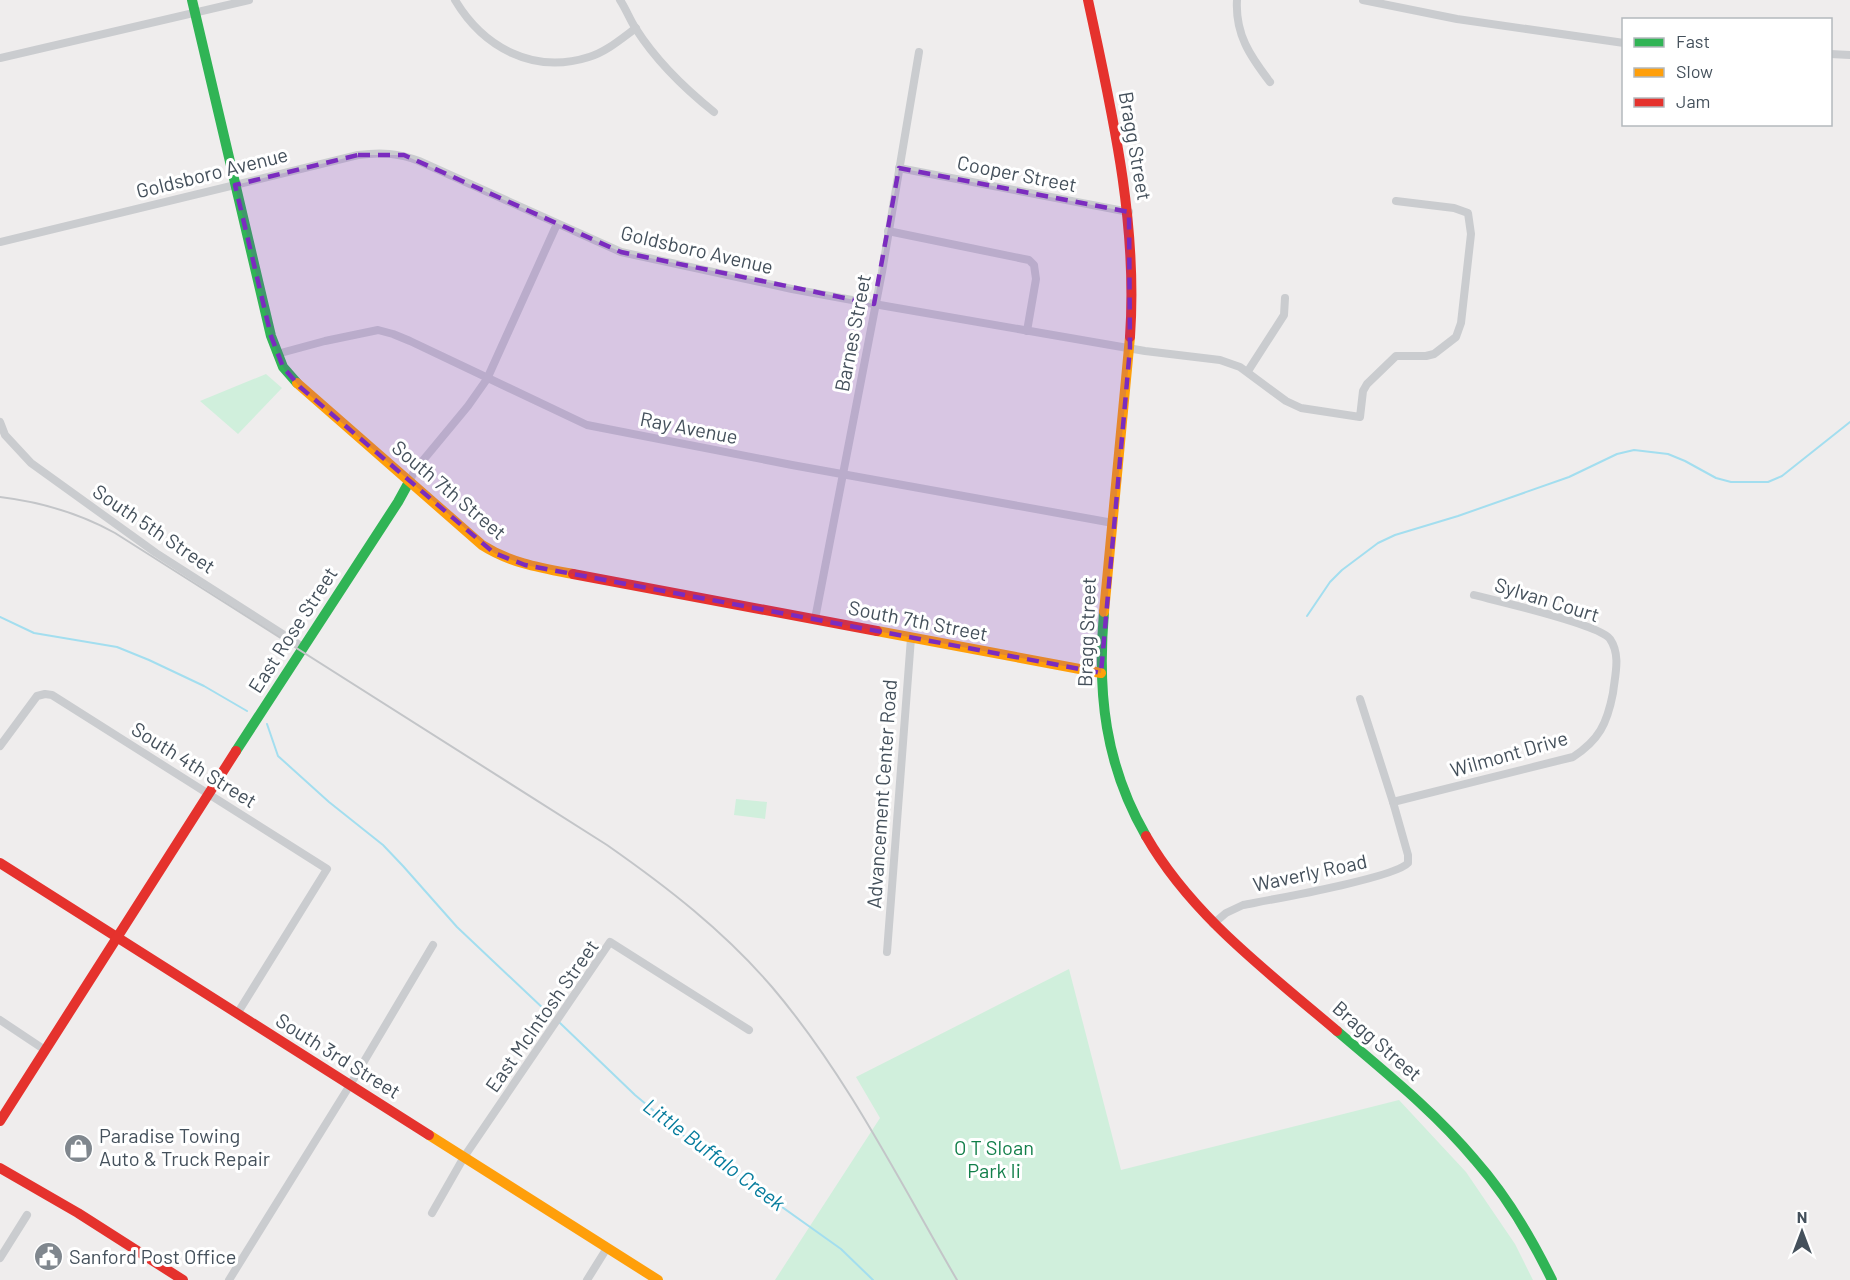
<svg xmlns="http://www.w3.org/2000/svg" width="1850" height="1280" viewBox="0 0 1850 1280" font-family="Barlow,sans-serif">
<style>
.green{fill:#d0efdc}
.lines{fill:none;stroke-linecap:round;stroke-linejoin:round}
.stream{stroke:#a3deef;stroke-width:2}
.street{stroke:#cacccf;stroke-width:8}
.fast{stroke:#30b455;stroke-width:10}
.slow{stroke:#ff9f0a;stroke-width:10}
.jam{stroke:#e5322d;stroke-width:10}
.rail{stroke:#c3c5c8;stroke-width:2}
.marked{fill:#7b2cbf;fill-opacity:0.2;stroke:#7b2cbf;stroke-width:4.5;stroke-dasharray:12 8;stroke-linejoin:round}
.labels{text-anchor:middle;stroke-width:6;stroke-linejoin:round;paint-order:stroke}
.street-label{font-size:20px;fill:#44505b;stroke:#fff}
.poi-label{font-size:20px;fill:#44505b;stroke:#fff;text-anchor:start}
.park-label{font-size:20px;fill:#127f4a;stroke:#fff}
.water-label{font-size:21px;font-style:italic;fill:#067c9d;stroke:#fff}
</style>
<rect width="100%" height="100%" fill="#efeded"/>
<g class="green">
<polygon points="266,374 282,388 238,434 200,401"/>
<polygon points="736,799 767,802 765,819 734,815"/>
<polygon points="1069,969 1121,1170 1399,1100 1466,1172 1515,1244 1533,1280 775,1280 880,1118 856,1077"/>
</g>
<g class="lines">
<g class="stream">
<polyline points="1307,616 1330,582 1342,570 1378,543 1395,535 1458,516 1569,477 1617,454 1634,450 1668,454 1685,461 1716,478 1731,482 1768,482 1782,476 1850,422"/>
<polyline points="0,617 34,633 117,647 149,660 204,686 247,711"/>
<polyline points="267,724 278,756 329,802 383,845 403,866 457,927 546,1011"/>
<polyline points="560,1023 635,1095 695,1145 841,1249 873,1280"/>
</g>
<g class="street">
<path d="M455,0C483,47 533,75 589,57C606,52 621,39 636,28"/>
<path d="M620,0C626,9 630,20 636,29C657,62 684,88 714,112"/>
<path d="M1237,0C1235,34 1250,56 1270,82"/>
<polyline points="1363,0 1457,19 1624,43"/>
<polyline points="1830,54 1850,55"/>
<polyline points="0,58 249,0"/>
<polyline points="899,168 1129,212"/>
<polyline points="888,231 1029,260 1034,265 1036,279 1027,331"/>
<path d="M0,242L358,155C381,152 398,153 419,161L621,252L792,289L874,304L1145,351L1220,360L1240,367L1286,401L1301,408L1360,417L1363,391L1367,384L1396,356H1426L1434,354L1456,337L1461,323L1471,234L1468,213L1454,208L1396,201"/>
<polyline points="277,354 325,341 378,330 393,334 410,341 587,425 792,465 1113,523"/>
<polyline points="1248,371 1284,315 1285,298"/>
<polyline points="0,422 5,435 31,463 156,553 303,647"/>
<polyline points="409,482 415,470 468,406 487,379 557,224"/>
<polyline points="815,619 882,272 919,52"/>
<polyline points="0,746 37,696 45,694 52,695 327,869 237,1014"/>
<path d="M1393,802L1573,757C1599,740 1607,724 1613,693C1615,675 1621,655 1610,639C1599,624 1497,601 1474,595"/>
<path d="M1213,924L1226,913L1243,905C1269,900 1395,878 1408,863V855L1393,802L1360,699"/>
<polyline points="887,952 911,638"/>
<polyline points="0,1020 45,1050"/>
<polyline points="432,1213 464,1157 610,942 749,1030"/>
<polyline points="0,1258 27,1215"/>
<polyline points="229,1280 350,1085 433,945"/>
<polyline points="587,1280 607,1248"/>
</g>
<g class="fast">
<polyline points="192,0 271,336 283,367 297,383"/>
<path d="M1104,612C1097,693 1105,765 1146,836"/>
<polyline points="236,751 398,502 409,482"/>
<path d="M1337,1031C1385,1072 1435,1112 1475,1160C1507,1196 1531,1237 1552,1280"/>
</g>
<g class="slow">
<path d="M297,383L482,545C510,563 541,568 573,574"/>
<polyline points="1104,612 1130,337"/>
<polyline points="877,631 1101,673"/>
<polyline points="429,1135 658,1280"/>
</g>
<g class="jam">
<path d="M1088,0C1112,112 1138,222 1130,337"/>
<polyline points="573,574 877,631"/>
<path d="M1146,836C1192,916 1268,972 1337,1031"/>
<polyline points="0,863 429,1135"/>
<polyline points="0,1121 236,751"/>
<polyline points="0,1168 78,1213 183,1280"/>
</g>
<path class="rail" d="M0,497C41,502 79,513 115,533L607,845C667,887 724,931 772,987C846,1074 900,1182 957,1280"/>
</g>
<path class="marked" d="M358,155H404L621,252L874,304L899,168L1129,212L1130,348L1101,673L525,565L494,553L300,387L283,367L271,336L235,185Z"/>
<defs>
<symbol id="shop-disc" viewBox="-11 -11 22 22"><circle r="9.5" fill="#80878e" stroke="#fff"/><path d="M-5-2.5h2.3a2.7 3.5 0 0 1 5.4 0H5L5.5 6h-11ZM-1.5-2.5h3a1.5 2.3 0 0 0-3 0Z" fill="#fff"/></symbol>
<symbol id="civic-disc" viewBox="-11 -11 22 22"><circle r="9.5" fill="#80878e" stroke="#fff"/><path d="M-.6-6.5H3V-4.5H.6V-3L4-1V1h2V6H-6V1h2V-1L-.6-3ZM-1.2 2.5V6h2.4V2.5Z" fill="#fff"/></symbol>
</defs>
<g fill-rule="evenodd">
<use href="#shop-disc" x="62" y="1132" width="33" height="33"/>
<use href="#civic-disc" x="32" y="1240" width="33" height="33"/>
</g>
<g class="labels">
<g class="street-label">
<text transform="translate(1135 146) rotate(80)" y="7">Bragg Street</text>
<text transform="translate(212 173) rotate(-14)" y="7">Goldsboro Avenue</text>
<text transform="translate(1017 174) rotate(11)" y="7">Cooper Street</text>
<text transform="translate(697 250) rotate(13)" y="7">Goldsboro Avenue</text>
<text transform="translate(853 333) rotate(-79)" y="7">Barnes Street</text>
<text transform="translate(689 428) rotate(11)" y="7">Ray Avenue</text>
<text transform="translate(449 490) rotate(40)" y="7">South 7th Street</text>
<text transform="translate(154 529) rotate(34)" y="7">South 5th Street</text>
<text transform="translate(1547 600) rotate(17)" y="7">Sylvan Court</text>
<text transform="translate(918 621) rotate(11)" y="7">South 7th Street</text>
<text transform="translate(293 630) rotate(-57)" y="7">East Rose Street</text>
<text transform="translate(1087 632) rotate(-88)" y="7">Bragg Street</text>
<text transform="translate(1509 754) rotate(-16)" y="7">Wilmont Drive</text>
<text transform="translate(194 765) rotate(32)" y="7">South 4th Street</text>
<text transform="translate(882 794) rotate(-86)" y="7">Advancement Center Road</text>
<text transform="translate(1310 873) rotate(-12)" y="7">Waverly Road</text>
<text transform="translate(542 1016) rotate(-55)" y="7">East McIntosh Street</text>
<text transform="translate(1377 1041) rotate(41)" y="7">Bragg Street</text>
<text transform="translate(338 1056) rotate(32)" y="7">South 3rd Street</text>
</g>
<g class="poi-label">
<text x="99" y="1143">Paradise Towing<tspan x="99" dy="23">Auto &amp; Truck Repair</tspan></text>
<text x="69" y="1264">Sanford Post Office</text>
</g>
<g class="park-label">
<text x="994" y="1155">O T Sloan<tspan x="994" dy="23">Park Ii</tspan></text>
</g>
<g class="water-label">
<text transform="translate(714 1155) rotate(37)" y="7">Little Buffalo Creek</text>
</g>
</g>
<rect x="1622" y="18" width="210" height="108" fill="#ffffff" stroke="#b4b9bd" stroke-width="1.5"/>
<rect x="1634" y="38" width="30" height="9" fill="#30b455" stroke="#b4b9bd" stroke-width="1.5"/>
<text x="1676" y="48" font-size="18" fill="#44505b">Fast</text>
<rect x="1634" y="68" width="30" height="9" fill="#ff9f0a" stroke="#b4b9bd" stroke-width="1.5"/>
<text x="1676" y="78" font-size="18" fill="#44505b">Slow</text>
<rect x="1634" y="98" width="30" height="9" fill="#e5322d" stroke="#b4b9bd" stroke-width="1.5"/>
<text x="1676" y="108" font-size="18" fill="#44505b">Jam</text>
<g transform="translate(1802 1232)" stroke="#ffffff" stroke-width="4.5" paint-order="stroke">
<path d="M0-4.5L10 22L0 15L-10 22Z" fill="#44505b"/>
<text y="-9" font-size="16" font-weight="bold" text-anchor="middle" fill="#44505b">N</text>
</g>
</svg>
